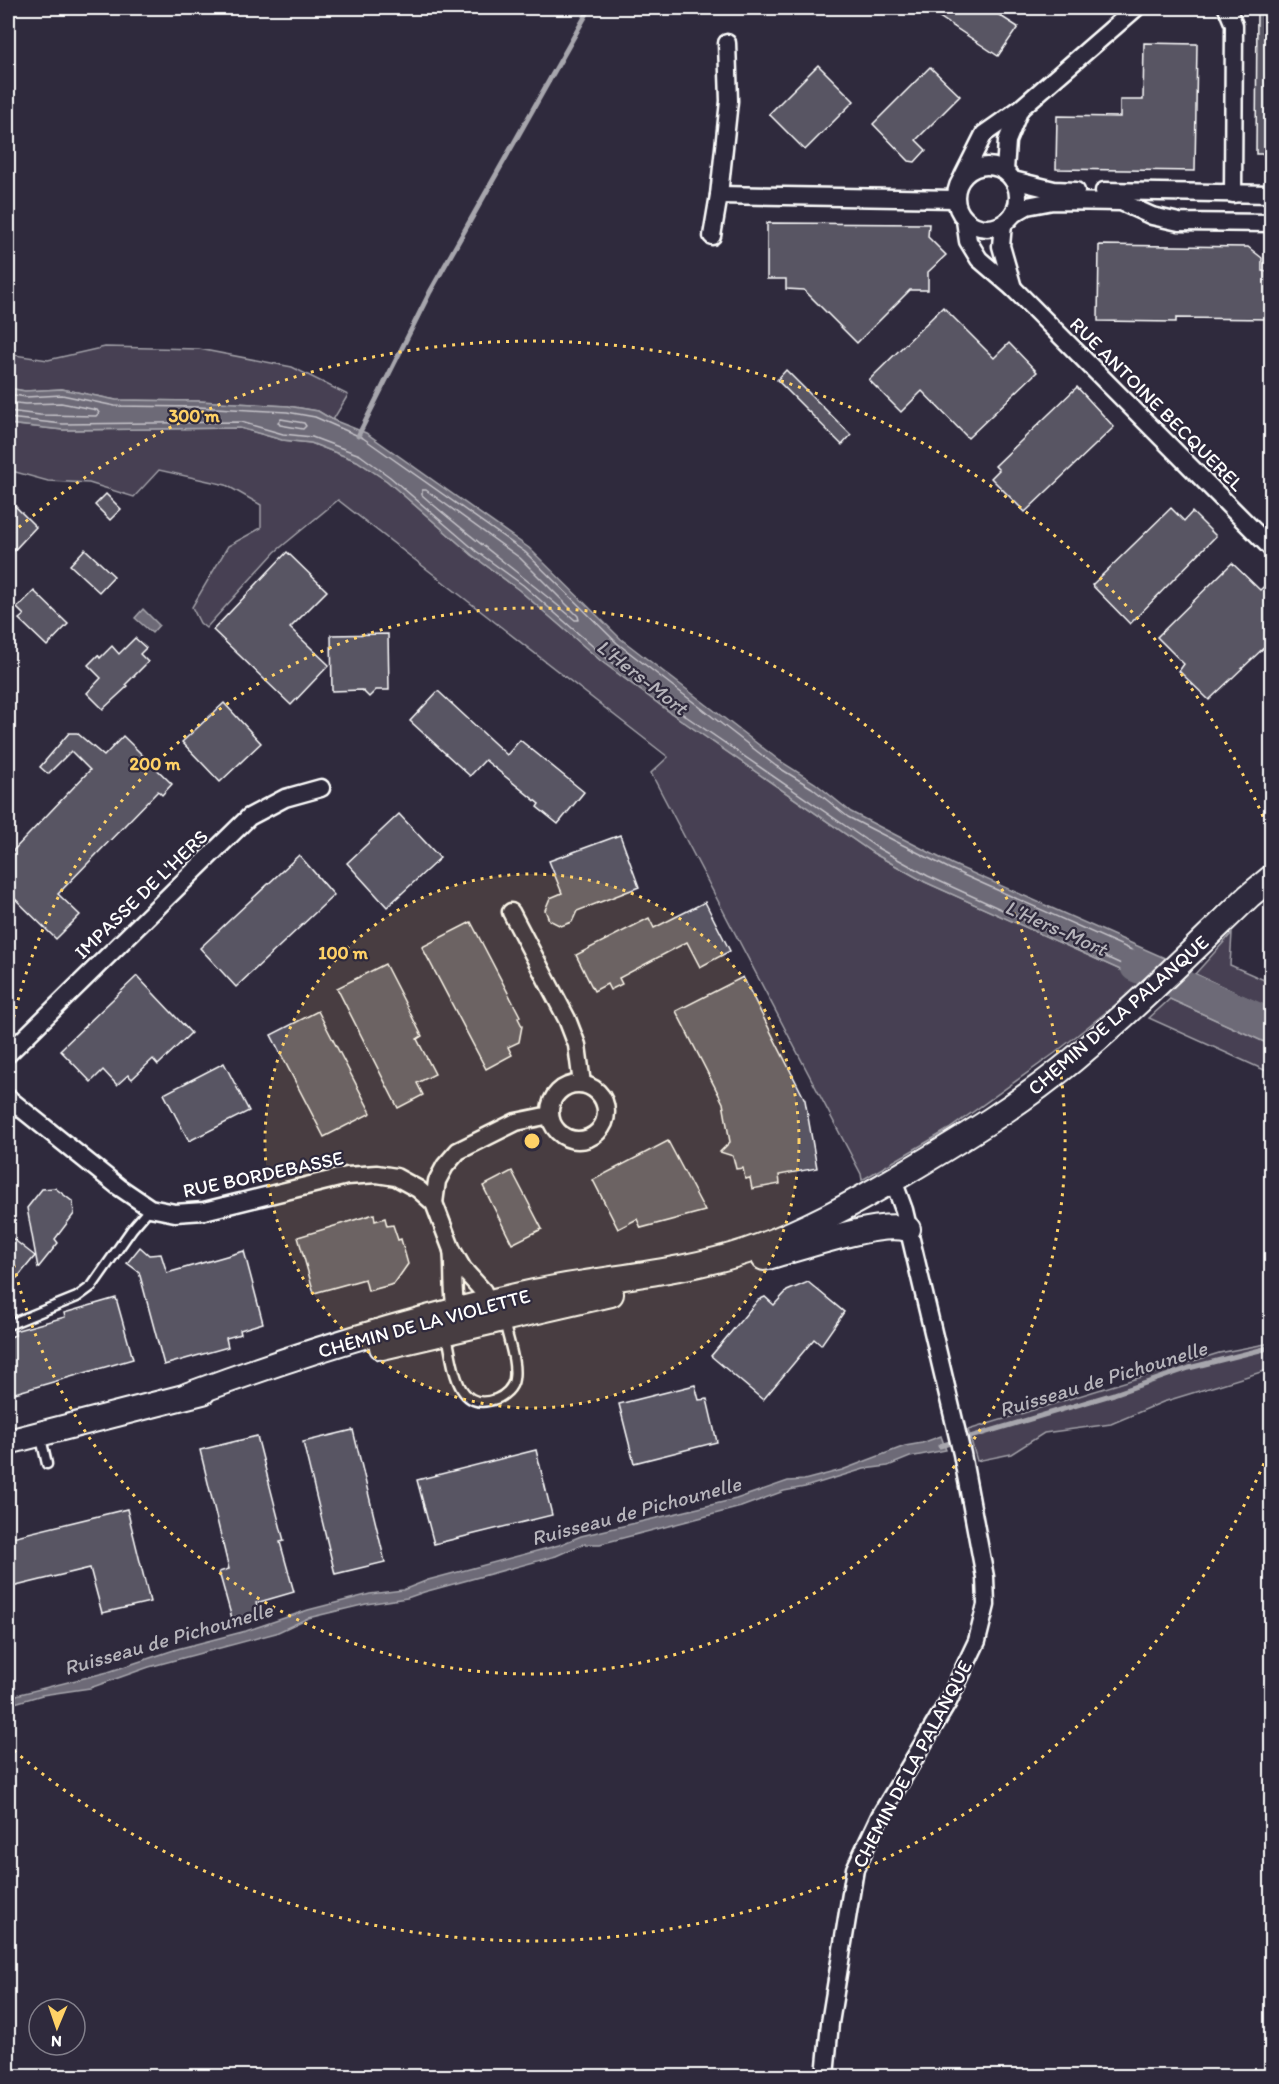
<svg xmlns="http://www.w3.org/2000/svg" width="1279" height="2084" viewBox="0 0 1279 2084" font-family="Itim,sans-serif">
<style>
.green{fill:#464152;stroke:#a2a0a8;stroke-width:1.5}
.water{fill:#6d6a77;stroke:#a7a6ad;stroke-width:1.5}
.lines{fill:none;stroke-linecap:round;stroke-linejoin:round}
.shore{stroke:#c5c3c9;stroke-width:1.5}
.stream{stroke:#a7a6ad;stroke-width:5}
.river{stroke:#6d6a77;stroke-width:32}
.building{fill:#595564;stroke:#fff;stroke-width:1.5}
.lane-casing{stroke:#fff;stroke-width:13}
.street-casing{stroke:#fff;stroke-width:21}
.secondary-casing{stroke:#fff;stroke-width:28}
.lane{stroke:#2f2a3d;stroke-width:8}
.street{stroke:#2f2a3d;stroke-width:16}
.secondary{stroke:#2f2a3d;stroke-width:24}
.ring{fill:none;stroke:#ffd166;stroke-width:3;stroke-dasharray:3 6}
.labels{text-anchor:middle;stroke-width:4.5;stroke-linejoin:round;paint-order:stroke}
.street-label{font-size:20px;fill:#fff;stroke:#2f2a3d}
.water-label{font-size:21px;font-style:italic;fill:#b6b4bb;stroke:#2f2a3d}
.centre{fill:#ffd166;stroke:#2f2a3d;stroke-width:3}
.ring-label{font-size:18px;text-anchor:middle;font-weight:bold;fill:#ffd166;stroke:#2f2a3d;stroke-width:4.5;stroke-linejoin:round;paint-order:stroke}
</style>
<rect width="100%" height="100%" fill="#2f2a3d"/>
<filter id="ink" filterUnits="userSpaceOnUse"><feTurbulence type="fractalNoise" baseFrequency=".0167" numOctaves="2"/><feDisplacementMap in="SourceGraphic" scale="12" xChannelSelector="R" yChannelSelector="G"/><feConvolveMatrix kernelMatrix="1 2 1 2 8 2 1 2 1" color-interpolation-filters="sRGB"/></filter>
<g filter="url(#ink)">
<g class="green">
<polygon points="105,347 199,349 292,367 348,395 333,420 318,411 288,406 198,401 116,400 62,389 25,391 8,388 8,354 48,360"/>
<polygon points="8,424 63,430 240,428 282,440 311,443 357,461 387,481 472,555 519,590 601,661 671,713 873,853 925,882 1145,981 1055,1053 949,1129 862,1180 861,1174 651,773 668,757 338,500 275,552 206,628 200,623 192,607 228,546 261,528 261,505 226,485 159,470 134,497 89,483 48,481 12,471 8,474"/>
<polygon points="1232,933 1230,965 1271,983 1271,1009 1195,974"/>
<polygon points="1170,999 1271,1045 1271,1073 1149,1018"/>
<polygon points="1271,1343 1271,1369 1163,1402 1111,1424 1044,1433 1011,1454 977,1461 968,1430 1219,1353"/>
</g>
<g class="water">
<polygon points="8,388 25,391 62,389 116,400 198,401 288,406 318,411 333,420 366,433 529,548 621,639 780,761 815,783 851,812 952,864 1167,959 1145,981 925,882 873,853 671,713 601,661 519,590 472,555 387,481 357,461 311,443 282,440 240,428 63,430 8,424"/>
<polygon points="143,609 159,625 152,633 135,618"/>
<polygon points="1195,974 1271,1009 1271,1045 1170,999"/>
<polygon points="941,1436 946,1450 910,1457 888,1466 864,1469 805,1487 784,1491 741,1507 600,1544 583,1544 556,1556 424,1592 407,1598 366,1604 308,1618 276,1633 149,1667 90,1688 42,1695 8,1705 8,1697 108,1672 177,1649 246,1631 308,1610 370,1594 403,1590 428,1580 559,1545 581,1536 736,1499 788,1481 804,1480 842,1470 905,1446 922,1443"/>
</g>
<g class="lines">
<g class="shore">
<polyline points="8,394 26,397 62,395 115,406 198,407 287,412 315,417 363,438 525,552 617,643 776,766 812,788 848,817 950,869 1152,959 1154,963 1145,972 1141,973 928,876 876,847 674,708 605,657 523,585 476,551 390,477 360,455 312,437 283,434 241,422 63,424 8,418"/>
<polyline points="8,402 25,404 61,403 97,410 99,413 96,416 40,415 8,411"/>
<polygon points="281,419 304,423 306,426 303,429 280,425 278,422"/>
<path d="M422,490H426L520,558L578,616L579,620H575C525,577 472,539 422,495Z"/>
<polyline points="1272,1014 1198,981 1183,995 1184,999 1272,1038"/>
</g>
<g class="stream">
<polyline points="358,436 430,292 590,8"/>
<polyline points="940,1446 1114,1394 1189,1368 1272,1347"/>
</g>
<polyline class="river" points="1136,966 1272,1025"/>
</g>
<g class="building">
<polygon points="926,8 988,8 1018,27 998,56"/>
<polygon points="1257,8 1272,8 1272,154 1256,154"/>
<polygon points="1144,43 1197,44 1195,171 1056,169 1057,116 1120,117 1120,100 1143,100"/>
<polygon points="818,65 854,101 805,150 769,114"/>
<polygon points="930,67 960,96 916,140 926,150 915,162 909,161 873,124"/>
<polygon points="767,223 929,224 928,237 946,255 928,272 928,290 910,290 857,343 804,290 786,289 786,279 767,279"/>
<polygon points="1099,245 1248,247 1262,258 1262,271 1272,272 1272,319 1176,318 1176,322 1098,321"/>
<polygon points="943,307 994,358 1009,343 1037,372 968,438 922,391 901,412 869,380"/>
<polygon points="786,370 851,435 842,445 777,380"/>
<polygon points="1077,387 1114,427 1025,512 991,478 999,470 995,466"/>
<polygon points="106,494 121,509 110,520 95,505"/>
<polygon points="8,499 36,527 8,557"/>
<polygon points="1171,508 1184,521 1192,512 1216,536 1130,624 1092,585"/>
<polygon points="85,549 114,576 99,592 70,565"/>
<polygon points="287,552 327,591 290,628 329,665 291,705 213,630"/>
<polygon points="1232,563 1260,590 1272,579 1272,640 1209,700 1179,671 1184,664 1157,637"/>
<polygon points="34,591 68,624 47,646 19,619 24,615 17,608"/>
<polygon points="388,634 389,690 376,690 369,697 362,690 332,691 331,635"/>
<polygon points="135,638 146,648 140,654 148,662 126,684 128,686 103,709 87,693 101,678 88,665 98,655 100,658 112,646 119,654"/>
<polygon points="438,691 507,755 520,740 584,792 558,824 537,807 539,804 485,760 470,776 410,721"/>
<polygon points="224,703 261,743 220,782 182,742"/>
<polygon points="69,733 77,733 104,756 123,736 172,784 162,795 158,791 58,894 80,915 56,939 8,892 8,856 90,770 71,751 48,774 40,767"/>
<polygon points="399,814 440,858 387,907 347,863"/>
<polygon points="620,835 639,887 577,911 572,922 561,926 549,920 545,910 550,898 562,893 549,861"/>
<polygon points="299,855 334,895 236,987 200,948"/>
<polygon points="705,902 730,951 700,967 687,942 619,978 622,984 610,990 607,984 594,991 576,955 649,918 654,928"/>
<polygon points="471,922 520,1016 518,1018 522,1026 519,1042 508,1047 512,1055 486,1069 422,947"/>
<polygon points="385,964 422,1036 417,1039 435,1074 417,1083 423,1095 398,1108 337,988"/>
<polygon points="137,976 191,1033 158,1065 153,1059 132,1079 128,1075 117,1085 103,1070 91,1082 60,1050"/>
<polygon points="743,977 805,1100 817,1168 779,1175 780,1184 752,1189 750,1178 745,1179 743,1168 736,1169 733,1156 720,1152 730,1142 723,1103 676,1011"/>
<polygon points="318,1011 371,1113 324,1137 271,1035"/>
<polygon points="224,1063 249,1111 189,1141 164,1094"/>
<polygon points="668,1141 705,1211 641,1228 637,1219 618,1229 593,1180"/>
<polygon points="512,1171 542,1229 512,1244 483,1186"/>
<polygon points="55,1188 73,1202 74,1214 55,1239 58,1243 38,1268 27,1208 42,1189"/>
<polygon points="374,1214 375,1221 385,1218 387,1226 393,1225 398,1240 401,1239 408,1264 394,1284 368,1291 365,1279 314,1293 298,1237"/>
<polygon points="8,1235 35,1256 17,1278 8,1272"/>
<polygon points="140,1247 149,1255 161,1254 167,1273 244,1251 263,1323 240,1330 241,1334 226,1338 228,1347 164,1365 139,1272 127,1263"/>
<polygon points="808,1282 844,1312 821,1345 814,1339 763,1400 711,1356 758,1300 765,1297 774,1305 787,1291"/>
<polygon points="116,1298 133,1359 8,1395 8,1338 15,1335 14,1331 65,1317 64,1313"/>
<polygon points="695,1385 699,1400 707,1399 717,1442 634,1463 619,1404"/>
<polygon points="353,1430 385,1562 335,1574 303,1442"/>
<polygon points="257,1436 284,1541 280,1542 294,1592 256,1603 259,1614 233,1622 219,1572 229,1569 200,1450"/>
<polygon points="536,1450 552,1515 434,1544 417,1480"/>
<polygon points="127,1509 150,1602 102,1613 90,1568 8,1588 8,1538"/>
</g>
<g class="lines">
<defs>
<g id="lane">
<polyline points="8,1325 77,1297 92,1286 132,1229 150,1208"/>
<path d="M447,1335C453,1362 455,1414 496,1399C504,1396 513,1388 514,1379C517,1361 507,1338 504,1320"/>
<polyline points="40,1434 47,1464"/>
</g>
<g id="street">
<polyline points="1227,8 1234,25 1233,194"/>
<circle cx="987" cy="197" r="31"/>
<polyline points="1005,171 1007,141 1020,109"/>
<polyline points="963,176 984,134 1021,108 1136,8"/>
<polyline points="1013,180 1054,190 1076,191"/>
<polyline points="1104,191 1272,194"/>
<polyline points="719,195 955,199"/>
<polyline points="1013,214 1027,206 1053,201 1121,202 1152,216 1179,222 1272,223"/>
<polyline points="965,220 968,241 979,259 1014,289 1272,549"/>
<polyline points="1003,224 1001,246 1013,288"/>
<polyline points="712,236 719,195 729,101 727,43"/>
<polyline points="511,912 567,1019 577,1045 582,1084"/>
<polyline points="8,1054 249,817 285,798 321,788"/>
<circle cx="578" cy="1112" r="28"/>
<polyline points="8,1098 119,1187 150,1208 175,1213 204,1211 347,1176 377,1174 396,1177 418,1189 434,1203 452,1250 463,1269 483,1291 487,1302 484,1312"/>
<polyline points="434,1203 437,1181 445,1166 458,1151 516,1122 550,1115"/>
<path d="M452,1250C455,1272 450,1302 461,1320"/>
<polyline points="825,2076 830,2023 855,1869 880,1816 948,1702 977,1641 986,1605 985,1577 962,1454 904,1210 893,1180"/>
</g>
<g id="secondary">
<path d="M764,1258C799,1249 876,1220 908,1229"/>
<polyline points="382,1347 611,1294"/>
<path d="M188,1395C301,1353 417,1317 534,1292C605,1277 678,1274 747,1251C802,1232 853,1204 903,1174C962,1139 1020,1104 1073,1060C1134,1009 1192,951 1249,896L1272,877"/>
<polyline points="8,1442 203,1392"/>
</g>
</defs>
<use href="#lane" class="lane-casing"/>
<use href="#street" class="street-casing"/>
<use href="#secondary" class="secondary-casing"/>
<use href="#lane" class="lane"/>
<use href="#street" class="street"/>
<use href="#secondary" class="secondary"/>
</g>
</g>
<circle cx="532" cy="1141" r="267" fill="#ffd166" fill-opacity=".12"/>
<g class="ring">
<circle cx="532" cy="1141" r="267"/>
<path d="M8 1044A533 533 0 1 1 8 1238"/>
<path d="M1271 1447A800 800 0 0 1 12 1749M12 533A800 800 0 0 1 1271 835"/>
</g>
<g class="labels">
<g class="street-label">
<text transform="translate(1157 404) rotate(45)" y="7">RUE ANTOINE BECQUEREL</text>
<text transform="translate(141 894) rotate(-44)" y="7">IMPASSE DE L'HERS</text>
<text transform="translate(1118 1015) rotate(-41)" y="7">CHEMIN DE LA PALANQUE</text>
<text transform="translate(263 1174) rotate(-12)" y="7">RUE BORDEBASSE</text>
<text transform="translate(424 1323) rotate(-15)" y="7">CHEMIN DE LA VIOLETTE</text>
<text transform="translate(912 1764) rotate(-62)" y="7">CHEMIN DE LA PALANQUE</text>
</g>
<g class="water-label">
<text transform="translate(642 677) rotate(38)" y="7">L'Hers-Mort</text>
<text transform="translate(1056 928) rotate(24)" y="7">L'Hers-Mort</text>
<text transform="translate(1103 1379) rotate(-17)" y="7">Ruisseau de Pichounelle</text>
<text transform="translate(636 1511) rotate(-15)" y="7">Ruisseau de Pichounelle</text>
<text transform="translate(168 1639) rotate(-16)" y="7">Ruisseau de Pichounelle</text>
</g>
</g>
<circle cx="532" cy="1141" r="9" class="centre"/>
<g class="ring-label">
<text x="194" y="422">300 m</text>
<text x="155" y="770">200 m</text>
<text x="343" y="959">100 m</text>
</g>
<rect width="1279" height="2084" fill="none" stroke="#2f2a3d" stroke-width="30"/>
<rect x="15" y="15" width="1249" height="2054" fill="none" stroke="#fff" stroke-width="2" filter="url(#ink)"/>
<g transform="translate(57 2027) rotate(182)"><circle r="28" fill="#2f2a3d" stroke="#827f8b" stroke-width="1.5"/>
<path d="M0-4.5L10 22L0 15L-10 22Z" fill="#ffd166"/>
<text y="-9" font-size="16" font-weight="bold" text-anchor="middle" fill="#ffffff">N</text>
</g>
</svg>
